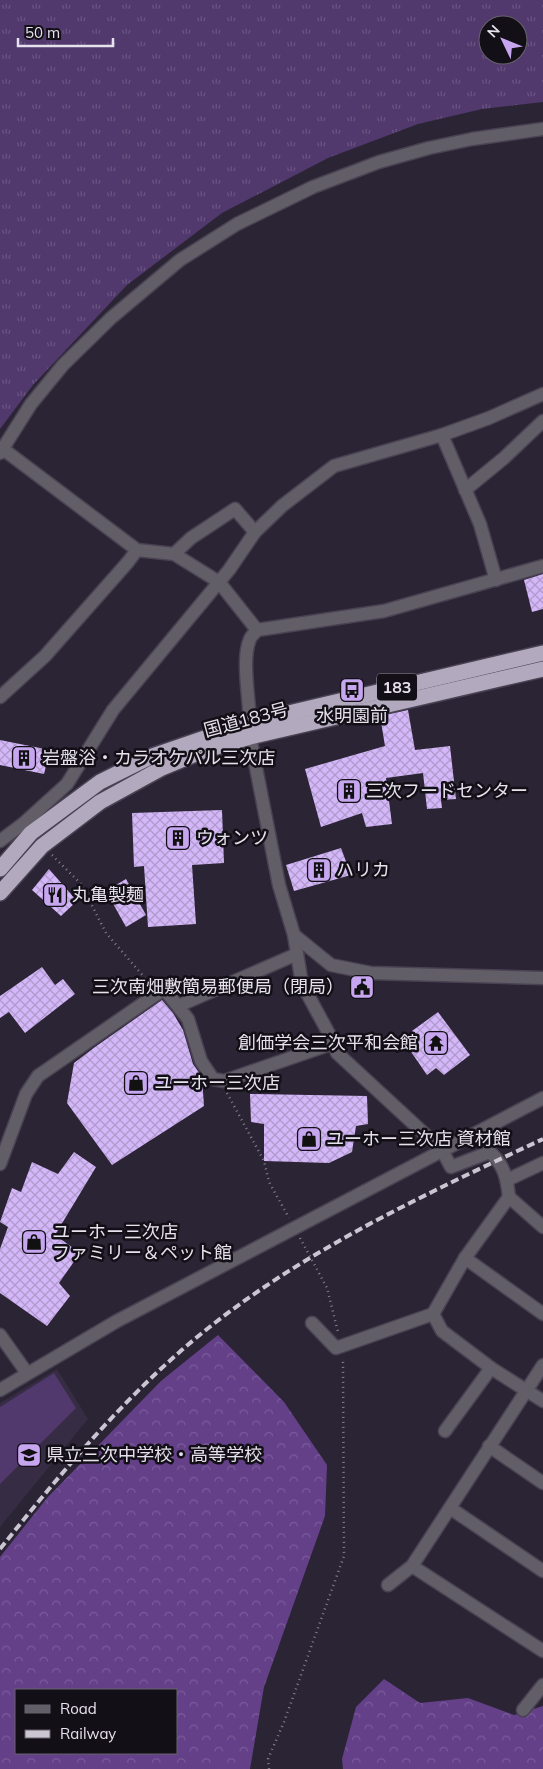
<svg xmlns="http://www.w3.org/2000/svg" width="543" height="1769" viewBox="0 0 543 1769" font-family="Mulish,'Noto Sans JP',sans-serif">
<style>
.built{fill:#362c43}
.grass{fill:url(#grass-tufts);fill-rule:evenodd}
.forest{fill:url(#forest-crowns);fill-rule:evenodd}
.pitch{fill:#51386d}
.building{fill:url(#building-cross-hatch)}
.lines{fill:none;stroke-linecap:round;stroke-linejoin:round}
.minor-casing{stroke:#494252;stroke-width:15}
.highway-casing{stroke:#494252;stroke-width:18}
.path{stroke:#86808e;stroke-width:2.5;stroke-dasharray:1 4;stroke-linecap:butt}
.minor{stroke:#625e67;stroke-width:12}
.highway{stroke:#b2a9bf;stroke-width:15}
.rail{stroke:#cbc5d2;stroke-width:4;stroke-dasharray:8 4;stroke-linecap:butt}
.labels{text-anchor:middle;stroke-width:5;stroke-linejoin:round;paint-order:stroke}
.shield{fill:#120f16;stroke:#a6a2ac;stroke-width:1}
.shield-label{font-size:16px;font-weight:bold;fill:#e6e1ed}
.poi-label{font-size:18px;fill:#e6e1ed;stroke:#120f16;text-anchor:start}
.street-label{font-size:18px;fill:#e6e1ed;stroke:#120f16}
</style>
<defs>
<pattern id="grass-tufts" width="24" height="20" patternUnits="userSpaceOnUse" patternTransform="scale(1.25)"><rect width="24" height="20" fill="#51386d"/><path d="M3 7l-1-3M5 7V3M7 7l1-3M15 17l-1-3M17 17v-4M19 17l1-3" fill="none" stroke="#6a5482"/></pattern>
<pattern id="forest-crowns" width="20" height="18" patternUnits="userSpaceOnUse" patternTransform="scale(1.25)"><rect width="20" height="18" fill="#644089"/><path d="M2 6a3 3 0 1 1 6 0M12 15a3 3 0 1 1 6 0" fill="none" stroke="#7a5b9a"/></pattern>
<pattern id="building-cross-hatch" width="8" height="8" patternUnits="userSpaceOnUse" patternTransform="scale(1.25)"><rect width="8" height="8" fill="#d4b7f8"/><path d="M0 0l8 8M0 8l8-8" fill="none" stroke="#b09acc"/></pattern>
</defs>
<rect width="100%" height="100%" fill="#2b2435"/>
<polygon class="built" points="57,1369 88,1419 0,1527 0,1403"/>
<path class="grass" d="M0,0H543V102L482,109L418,124L328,158L222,213L127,285L33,385L0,429ZM488,25H518V55H488Z"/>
<g class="forest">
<path d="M218,1335L284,1402L327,1465L325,1516L264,1687L250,1769H0V1557L47,1498L161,1381ZM16,1690H176V1753H16Z"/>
<polygon points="384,1679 420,1703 468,1698 514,1715 543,1706 543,1769 343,1769 342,1759 356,1707"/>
</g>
<polygon class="pitch" points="54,1373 76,1408 0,1484 0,1407"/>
<g class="building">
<polygon points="543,574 543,609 532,612 524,580"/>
<polygon points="408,710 415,750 450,746 456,799 441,800 442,808 427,809 423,773 386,778 392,824 366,827 362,813 321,827 305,769 385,746 380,716"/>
<polygon points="0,740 50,750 44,774 0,765"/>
<polygon points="222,810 224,863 192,865 196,924 148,927 144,866 134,867 132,813"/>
<polygon points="341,848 351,875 294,891 286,865"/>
<polygon points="49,869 77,901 61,916 32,890"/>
<polygon points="126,879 146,915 126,927 106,891"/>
<polygon points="42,967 55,985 63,979 75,994 25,1033 9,1012 0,1018 0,996"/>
<polygon points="162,1000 173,1013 183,1030 193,1064 202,1077 204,1106 112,1165 67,1103 74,1063 95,1047"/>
<polygon points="438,1012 470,1055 444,1075 436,1068 427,1075 407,1046 416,1040 412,1031"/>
<polygon points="250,1094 367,1096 368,1124 356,1126 352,1152 329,1163 264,1161 264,1124 251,1122"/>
<polygon points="74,1152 96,1167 55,1235 80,1253 59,1283 70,1296 47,1326 0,1293 0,1249 8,1227 0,1222 12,1188 21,1192 32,1162 58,1174"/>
</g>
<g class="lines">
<defs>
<g id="minor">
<polyline points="442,435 480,524 496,580"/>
<polyline points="3,449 137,550 174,554 219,582 257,630"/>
<polyline points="0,453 31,404 63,365 111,318 180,260 237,224 313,187 379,162 429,148 472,139 543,129"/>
<polyline points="465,490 504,458 543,421"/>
<polyline points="174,554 191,538 235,509 255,532"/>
<path d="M543,566L384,611L257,630C255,633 251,636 250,639C240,661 252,709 250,737L279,885L294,935L302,984L334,1043L337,1053L442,1150L451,1167L490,1152C504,1165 507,1178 509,1197L543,1227"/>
<polyline points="0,697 45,656 128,562 137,550"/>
<polyline points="0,841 24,823 67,784 113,710 229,570 255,532 282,506 334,466 442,435 489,418 543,394"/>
<polyline points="294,935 331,965 371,973 543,978"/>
<polyline points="178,1006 297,954"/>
<polyline points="0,1164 26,1094 38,1076 164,989 188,1019 201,1061 213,1079 224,1081 334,1043"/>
<polyline points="507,1180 543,1163"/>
<polyline points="509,1197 465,1258 433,1314 442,1331 491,1368 543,1401"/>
<polyline points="465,1258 543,1314"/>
<polyline points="312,1323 336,1348 433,1314"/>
<polyline points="0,1335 27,1373"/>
<polyline points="0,1390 117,1321 543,1098"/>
<polyline points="445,1431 491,1368"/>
<polyline points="489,1446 543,1483"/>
<polyline points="450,1508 543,1571"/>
<polyline points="412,1566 543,1651"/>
<polyline points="388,1585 412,1566 543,1365"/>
<polyline points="523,1710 543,1685"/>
</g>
<g id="highway">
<polyline points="0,869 31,833 100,782 152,756 251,722 543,653"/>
<polyline points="0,893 42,846 100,802 162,768 203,751 250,737 543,669"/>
</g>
</defs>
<use href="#minor" class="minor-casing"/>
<use href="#highway" class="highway-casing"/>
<g class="path">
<polyline points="52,855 81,884 106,933 151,985"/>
<polyline points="227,1093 264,1161 269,1182 289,1218"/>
<polyline points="300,1238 327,1288 338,1332"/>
<polyline points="269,1769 268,1759 284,1722 344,1556 343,1359"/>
</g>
<use href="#minor" class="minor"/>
<use href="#highway" class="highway"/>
<path class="rail" d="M0,1549C65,1468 133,1386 216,1322C315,1245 430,1192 543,1139"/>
</g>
<defs>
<symbol id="bus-square" viewBox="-11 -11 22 22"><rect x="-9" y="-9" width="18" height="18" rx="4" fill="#c7a6f0" stroke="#120f16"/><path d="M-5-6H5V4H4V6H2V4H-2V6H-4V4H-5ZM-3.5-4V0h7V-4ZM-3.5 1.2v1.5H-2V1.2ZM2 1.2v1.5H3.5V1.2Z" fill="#111"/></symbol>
<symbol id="building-square" viewBox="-11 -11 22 22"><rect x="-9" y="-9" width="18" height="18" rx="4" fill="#c7a6f0" stroke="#120f16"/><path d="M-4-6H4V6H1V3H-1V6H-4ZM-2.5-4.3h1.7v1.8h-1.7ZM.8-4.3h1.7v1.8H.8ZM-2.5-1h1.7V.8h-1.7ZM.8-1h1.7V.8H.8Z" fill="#111"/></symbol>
<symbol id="restaurant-square" viewBox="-11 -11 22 22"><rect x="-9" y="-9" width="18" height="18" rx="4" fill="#c7a6f0" stroke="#120f16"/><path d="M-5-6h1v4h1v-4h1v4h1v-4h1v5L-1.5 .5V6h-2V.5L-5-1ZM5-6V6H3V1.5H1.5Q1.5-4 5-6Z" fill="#111"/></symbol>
<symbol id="civic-square" viewBox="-11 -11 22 22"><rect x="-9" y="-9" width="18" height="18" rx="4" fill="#c7a6f0" stroke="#120f16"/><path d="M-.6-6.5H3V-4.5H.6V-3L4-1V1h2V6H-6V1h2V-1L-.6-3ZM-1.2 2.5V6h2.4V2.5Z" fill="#111"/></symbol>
<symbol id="temple-square" viewBox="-11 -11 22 22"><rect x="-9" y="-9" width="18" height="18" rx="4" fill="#c7a6f0" stroke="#120f16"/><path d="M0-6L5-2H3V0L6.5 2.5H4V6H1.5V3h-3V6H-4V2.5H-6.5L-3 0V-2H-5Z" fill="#111"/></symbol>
<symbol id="shop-square" viewBox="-11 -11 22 22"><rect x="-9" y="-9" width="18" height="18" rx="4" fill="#c7a6f0" stroke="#120f16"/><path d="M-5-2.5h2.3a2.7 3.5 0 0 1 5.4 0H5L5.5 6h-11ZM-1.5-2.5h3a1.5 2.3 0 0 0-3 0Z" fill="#111"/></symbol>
<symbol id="school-square" viewBox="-11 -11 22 22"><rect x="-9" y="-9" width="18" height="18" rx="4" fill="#c7a6f0" stroke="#120f16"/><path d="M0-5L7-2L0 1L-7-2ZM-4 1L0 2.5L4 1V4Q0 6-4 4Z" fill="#111"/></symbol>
</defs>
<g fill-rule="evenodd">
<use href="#bus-square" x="338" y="676" width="28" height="28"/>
<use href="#building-square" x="10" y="744" width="28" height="28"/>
<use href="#building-square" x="335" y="777" width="28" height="28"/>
<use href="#building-square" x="164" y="824" width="28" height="28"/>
<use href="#building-square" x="305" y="856" width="28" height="28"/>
<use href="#restaurant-square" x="41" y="881" width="28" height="28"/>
<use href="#civic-square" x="348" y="973" width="28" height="28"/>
<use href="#temple-square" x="422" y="1029" width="28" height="28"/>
<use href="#shop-square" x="122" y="1069" width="28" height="28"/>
<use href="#shop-square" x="295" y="1125" width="28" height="28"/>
<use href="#shop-square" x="20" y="1228" width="28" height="28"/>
<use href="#school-square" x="15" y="1441" width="28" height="28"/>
</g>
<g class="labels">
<rect class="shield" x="377" y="673.5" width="40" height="27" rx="4"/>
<g class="shield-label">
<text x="397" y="693">183</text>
</g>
<g class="poi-label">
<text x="352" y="722" text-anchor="middle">水明園前</text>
<text x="42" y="764">岩盤浴・カラオケパル三次店</text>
<text x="366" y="797">三次フードセンター</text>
<text x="196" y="844">ウォンツ</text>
<text x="336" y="876">ハリカ</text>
<text x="72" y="901">丸亀製麺</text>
<text x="344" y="993" text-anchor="end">三次南畑敷簡易郵便局（閉局）</text>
<text x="418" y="1049" text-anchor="end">創価学会三次平和会館</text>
<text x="154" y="1089">ユーホー三次店</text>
<text x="326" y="1145">ユーホー三次店 資材館</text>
<text x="52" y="1238">ユーホー三次店<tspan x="52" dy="21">ファミリー＆ペット館</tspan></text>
<text x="46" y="1461">県立三次中学校・高等学校</text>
</g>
<g class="street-label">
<text transform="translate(246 720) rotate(-15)" y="6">国道183号</text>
</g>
</g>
<rect x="15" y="1689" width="162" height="65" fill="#120f16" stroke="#67636c"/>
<rect x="25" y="1705" width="25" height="8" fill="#625e67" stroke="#67636c"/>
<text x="60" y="1714" font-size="15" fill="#e6e1ed">Road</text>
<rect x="25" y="1730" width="25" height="8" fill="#cbc5d2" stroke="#67636c"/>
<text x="60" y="1739" font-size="15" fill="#e6e1ed">Railway</text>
<g transform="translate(503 40) rotate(313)"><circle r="24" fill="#120f16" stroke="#67636c"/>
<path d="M0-4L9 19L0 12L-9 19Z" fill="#c7a6f0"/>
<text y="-8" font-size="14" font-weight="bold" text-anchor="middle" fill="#e6e1ed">N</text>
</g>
<path d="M18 38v8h95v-8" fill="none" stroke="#e6e1ed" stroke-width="2.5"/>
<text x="25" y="38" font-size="15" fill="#e6e1ed" stroke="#120f16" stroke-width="4" paint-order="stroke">50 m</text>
</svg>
